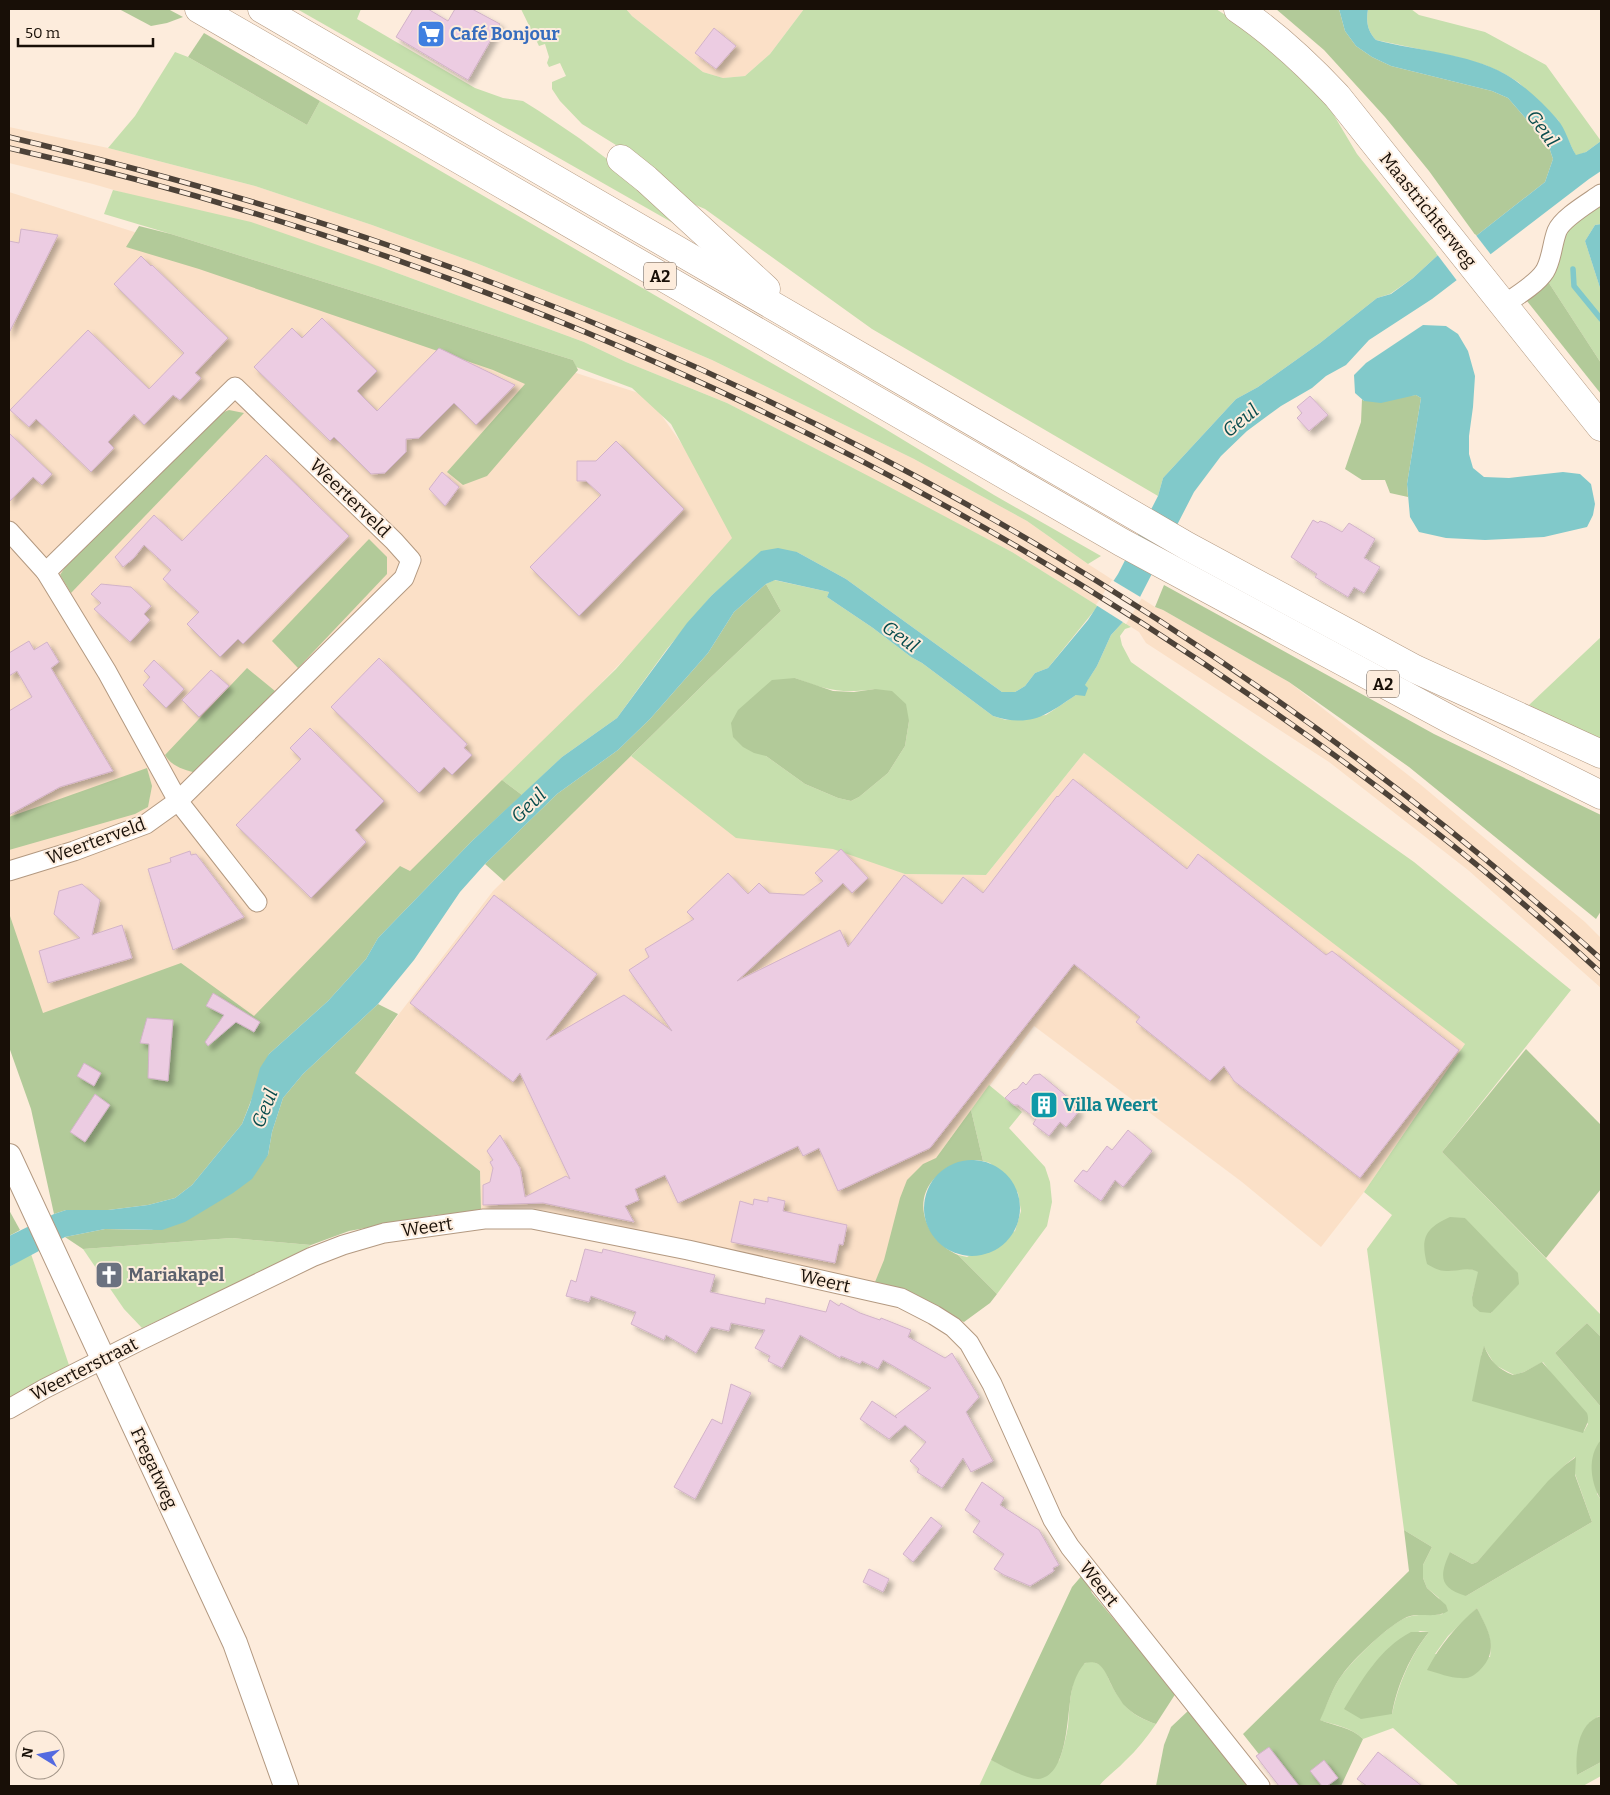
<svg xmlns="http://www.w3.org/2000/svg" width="1610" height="1795" viewBox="0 0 1610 1795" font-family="Bitter,serif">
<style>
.built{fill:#fbe0c7}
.green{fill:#c6dfad;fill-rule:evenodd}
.forest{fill:#b2ca99}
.water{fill:#81c9ca}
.pier{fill:#fdecdc}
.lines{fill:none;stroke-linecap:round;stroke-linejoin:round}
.stream{stroke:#81c9ca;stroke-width:5.5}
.building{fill:#eccce2;stroke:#d2b3c8;filter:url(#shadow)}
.minor-casing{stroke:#b39981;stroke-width:21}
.tertiary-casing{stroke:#b39981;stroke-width:26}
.secondary-casing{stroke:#b39981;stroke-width:29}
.motorway-casing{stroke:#b39981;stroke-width:29}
.minor{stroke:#fff;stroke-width:19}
.tertiary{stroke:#fff;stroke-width:24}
.secondary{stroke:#fff;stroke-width:28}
.motorway{stroke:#fff;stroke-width:28}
.rail-casing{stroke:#4d4238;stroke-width:5.5}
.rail{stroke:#fdecdc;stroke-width:4;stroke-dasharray:11;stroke-linecap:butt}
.labels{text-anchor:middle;stroke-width:4;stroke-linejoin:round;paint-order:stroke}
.shield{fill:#fdecdc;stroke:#5d5147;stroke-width:1}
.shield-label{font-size:16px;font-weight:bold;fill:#180f07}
.shop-label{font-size:18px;font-weight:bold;fill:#366cbe;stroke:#fdecdc;text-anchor:start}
.street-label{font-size:18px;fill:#180f07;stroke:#fdecdc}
.culture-label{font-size:18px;font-weight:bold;fill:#0d838f;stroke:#fdecdc;text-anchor:start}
.worship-label{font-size:18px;font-weight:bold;fill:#5b616d;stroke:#fdecdc;text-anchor:start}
.water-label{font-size:19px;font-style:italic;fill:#084c4d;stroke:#fdecdc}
</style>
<defs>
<filter id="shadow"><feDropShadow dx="4.5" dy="4.5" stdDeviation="2.5" flood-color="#0004"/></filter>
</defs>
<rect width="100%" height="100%" fill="#fdecdc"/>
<g class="built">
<polygon points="626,9 804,9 770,54 745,76 723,78 703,72 632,16"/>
<polygon points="9,127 108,148 255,186 372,225 476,263 614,318 712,360 914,459 1027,521 1088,564 1155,607 1163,610 1289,682 1421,785 1585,922 1601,938 1601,988 1468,870 1329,762 1146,643 1139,632 1012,552 727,403 626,362 584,342 381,267 93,184 9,163"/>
<polygon points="9,192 648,396 745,534 369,924 253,1022 45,1020 9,935"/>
<polygon points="1084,753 1318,927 1465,1044 1364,1192 1321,1247 1242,1182 1034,1026 936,1158 875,1282 532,1208 481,1209 480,1171 354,1073 493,891 630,756 905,874 986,875"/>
</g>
<g class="green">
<polygon points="297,9 361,9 357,19 475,88 503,98 523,101 539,111 579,138 619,168 673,223"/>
<polygon points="521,9 626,9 632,16 703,72 723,78 745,76 770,54 804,9 1216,9 1249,30 1293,68 1329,107 1357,154 1438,255 1413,278 1390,294 1377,298 1320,343 1258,387 1236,399 1163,478 1158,496 872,329 705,209 684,200 624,150 582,124 560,101 552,89 552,82 566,76 560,63 549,67 547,63 549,57 545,44 539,46"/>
<path d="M1368,9H1411L1419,15L1485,32L1546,65L1601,141L1586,152L1576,156L1558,120L1518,82L1503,73L1485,65L1457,57L1376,40C1367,31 1366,21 1368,9Z"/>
<polygon points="175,52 188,57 307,125 320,101 882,427 994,495 1101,556 1088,564 1027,521 914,459 712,360 614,318 476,263 372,225 255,186 108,148 135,116"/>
<polygon points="113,190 251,222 381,267 584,342 626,362 727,403 882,483 1012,552 1098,606 1048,668 1035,673 1025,686 1015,692 1002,692 846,579 797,552 732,578 712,595 667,649 617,718 562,757 522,795 502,780 616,669 732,538 671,424 632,388 576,367 573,360 171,234 104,214"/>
<polygon points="1601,204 1601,224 1595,225 1585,241 1601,291 1601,363 1547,280 1567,231"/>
<path d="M774,580L829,592L827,597L873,628L911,657L922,663L993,716L1006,720L1046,715L1076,695L1079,694L1097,666L1111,635L1123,622L1131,627L1125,629L1120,636L1122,645L1131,662L1414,862L1571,990L1442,1152L1601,1315V1337L1587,1323L1555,1353L1601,1407V1440L1597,1494L1601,1500V1716L1597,1717L1577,1775L1601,1762V1776L1583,1786H1459L1393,1728L1363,1739C1351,1727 1335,1725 1319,1720C1327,1706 1332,1688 1342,1675C1353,1660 1391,1622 1408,1617C1420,1613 1431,1616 1443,1614L1439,1598L1427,1588L1423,1578V1565L1432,1547L1404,1530L1367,1249L1392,1215L1364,1192L1465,1044L1084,753L986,875L905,874L833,849L736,838L631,756L709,679L781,611L766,584ZM795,678C826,690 842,694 875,689L909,721L905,746L888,773L859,797L851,801L838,798L805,784L766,756ZM1465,1218L1492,1313L1472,1297L1479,1272C1469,1266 1458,1270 1447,1271ZM1484,1347L1495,1365L1514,1375L1524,1372L1543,1362L1588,1424L1584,1431L1481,1356ZM1575,1457V1474L1592,1522L1466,1596L1450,1552L1472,1564L1477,1562L1565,1465ZM1477,1608C1485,1626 1493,1636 1490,1657L1435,1654L1448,1636ZM1420,1631L1429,1632C1411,1654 1398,1685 1392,1714L1389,1648Z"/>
<polygon points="1601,637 1601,741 1529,705"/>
<polygon points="989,1085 1022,1112 1009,1128 1045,1167 1050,1182 1052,1202 1047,1226 997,1294 958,1255 967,1257 1015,1231 1021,1211 1018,1193 990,1163 983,1161 971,1110"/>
<polygon points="232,1238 311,1245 292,1260 142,1328 124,1309 83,1249"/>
<polygon points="31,1254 69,1365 44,1378 9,1400 9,1267"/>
<path d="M1090,1661C1107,1665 1105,1673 1112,1686C1115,1692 1119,1698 1123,1703C1131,1714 1144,1720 1156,1724C1147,1737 1137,1750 1125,1761C1117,1770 1107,1776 1099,1786H979L991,1760L1020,1774L1059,1761C1063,1750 1066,1738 1068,1726C1070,1710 1069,1666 1090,1661Z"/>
</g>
<g class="forest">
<polygon points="119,9 168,9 183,17 167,23 151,26"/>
<polygon points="1276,9 1339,9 1345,31 1356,46 1372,57 1391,66 1492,91 1508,98 1548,144 1553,159 1545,182 1476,236 1429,171 1385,117 1324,50"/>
<polygon points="204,33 320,101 307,125 188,57"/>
<polygon points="139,226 171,234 573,360 578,370 487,476 463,485 447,472 525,384 493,370 199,269 126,247"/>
<polygon points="1547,280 1601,363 1601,394 1527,301"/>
<polygon points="1416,395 1421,398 1407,484 1408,497 1390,493 1385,480 1362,480 1345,469 1361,422 1362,399 1364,401"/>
<polygon points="229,410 244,413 71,593 60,575 67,564 219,414"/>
<polygon points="369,539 387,557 387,574 298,668 272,641"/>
<polygon points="766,584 781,611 709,679 504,881 485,864 557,794 618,750 650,719 708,653 734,612"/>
<polygon points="1164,585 1434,734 1601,815 1601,911 1596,919 1409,767 1289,682 1163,610 1155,607"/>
<path d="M247,668L275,691L197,773C185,770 172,767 165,755Z"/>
<polygon points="795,678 833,691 854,692 875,689 892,691 906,704 909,721 905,746 888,773 859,797 851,801 838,798 805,784 766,756 754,753 743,747 733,737 731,723 738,710 772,680"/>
<polygon points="147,768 152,786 148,807 135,814 9,850 9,817"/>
<polygon points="502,780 522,795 472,841 378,938 366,959 328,1001 269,1054 242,1124 192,1185 175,1198 148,1205 108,1210 66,1210 54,1214 31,1109 9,1047 9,913 43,1013 181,963 254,1016 400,866 410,871"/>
<polygon points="378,1004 398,1014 355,1073 480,1171 481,1209 460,1214 436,1215 349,1231 311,1245 232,1238 83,1249 65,1237 105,1229 152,1230 268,1155 272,1132 283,1098 303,1074"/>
<polygon points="1526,1049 1601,1125 1601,1189 1546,1258 1442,1152"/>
<path d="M971,1110L983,1161L976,1160C967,1164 939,1173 934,1179C910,1205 930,1243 958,1255L997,1294L990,1303L964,1322L899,1292L875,1282L884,1260L900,1198L907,1180L923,1164L936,1158Z"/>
<polygon points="9,1210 20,1230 9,1236"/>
<path d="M1450,1217L1465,1218L1518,1273L1519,1284L1491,1313L1480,1312L1473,1306L1472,1297L1478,1272C1467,1266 1458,1272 1446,1271C1439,1271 1434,1268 1427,1264C1420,1237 1426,1228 1450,1217Z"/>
<polygon points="1587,1323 1601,1337 1601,1407 1555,1353"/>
<path d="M1484,1346C1490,1361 1498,1369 1513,1375L1524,1372L1542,1362L1587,1413C1590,1422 1586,1425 1583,1433L1472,1401L1481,1356Z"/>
<path d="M1601,1440V1500C1590,1482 1587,1456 1601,1440Z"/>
<path d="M1576,1457L1575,1475L1592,1522L1466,1596C1439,1588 1439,1576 1450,1552L1472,1564L1477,1562L1548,1481L1565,1465Z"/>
<path d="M1404,1530L1432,1547L1423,1565V1578L1427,1588L1446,1605L1448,1611C1436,1619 1420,1612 1407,1617C1390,1624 1352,1660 1342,1675C1332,1688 1327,1706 1320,1720C1334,1726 1351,1727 1363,1739L1341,1786H1284L1243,1734L1409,1571Z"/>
<path d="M1084,1573L1092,1593L1176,1693L1156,1724C1144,1720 1132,1714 1123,1704C1119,1698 1114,1691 1111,1684C1105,1671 1101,1659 1085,1663C1076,1673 1071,1688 1070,1702C1067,1722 1066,1777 1038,1779C1025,1779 1003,1766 991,1760L1072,1587Z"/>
<path d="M1477,1608C1488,1630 1501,1650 1479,1671C1473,1676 1469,1679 1461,1678C1450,1678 1438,1673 1427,1670C1440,1645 1456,1626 1477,1608Z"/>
<path d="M1411,1632H1429C1411,1654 1397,1685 1392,1714L1361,1719L1344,1709C1362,1680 1380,1648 1411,1632Z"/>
<polygon points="1189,1710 1247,1786 1156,1786 1164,1745 1171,1727"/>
<path d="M1601,1716V1762L1577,1775C1575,1755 1577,1723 1601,1716Z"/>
</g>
<g class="water">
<path d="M1339,9H1368C1366,21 1367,31 1376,40C1417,51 1468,53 1505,74C1524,85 1542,102 1557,119C1566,129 1569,144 1576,155L1586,152L1601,141V171L1589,179L1432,299L1369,340L1346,365L1326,376L1312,388L1281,406L1247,431L1221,456L1194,492L1140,597L1123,622L1111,635L1097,666L1085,685L1088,688L1085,696L1076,695C1046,715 1031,728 993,716L922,663L911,657L873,628L827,597L829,592L775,580L766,584L734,612L708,653L650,719L618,750L557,794L485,864L460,892L414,960L378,1004L303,1074L283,1098L272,1132L268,1155L252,1179L233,1193L185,1222L162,1230L105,1229L65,1237L9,1267V1236L54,1214L66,1210H108L148,1205L175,1198L192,1185L242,1124L250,1104L260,1068L269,1054L328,1001L366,959L378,938L472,841L562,757L617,718L687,623L712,595L761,551L778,548L797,552L846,579L1002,692H1015L1025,686L1035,673L1048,668L1088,620L1118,574L1158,496L1163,478L1236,399L1258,387L1320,343L1377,298L1391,294L1413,278L1438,255L1476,236L1545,182L1553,159L1548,144L1508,98L1492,91L1391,66L1372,57L1356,46L1345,31Z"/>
<polygon points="1601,224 1601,291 1585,241 1595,225"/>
<polygon points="1423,325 1446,326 1458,334 1468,351 1475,376 1473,407 1469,436 1469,454 1473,468 1484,477 1509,478 1563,472 1580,474 1591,484 1595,504 1593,515 1587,527 1544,537 1485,540 1446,538 1419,532 1410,517 1407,484 1421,398 1416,395 1381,403 1364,401 1355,393 1354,375 1366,363"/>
<circle cx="972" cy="1208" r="48"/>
</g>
<g class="pier">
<polygon points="1475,234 1492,256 1458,282 1436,253"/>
<polygon points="1112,580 1142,598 1126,624 1096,605"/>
</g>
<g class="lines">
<polyline class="stream" points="1573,269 1574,286 1601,319"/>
</g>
<g class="building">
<polygon points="413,9 428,9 448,21 455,9 472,9 500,24 468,80 396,37"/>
<polygon points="714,28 736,46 716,69 695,53"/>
<polygon points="21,229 58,235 9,333 9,241 19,243"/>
<polygon points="141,256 151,266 152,265 228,338 195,373 201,378 180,400 173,395 144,425 134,414 108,442 114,448 91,472 36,419 29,427 10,410 88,330 149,389 184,353 114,284"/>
<polygon points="322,318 377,371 357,391 377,411 439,348 515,385 476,425 454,403 419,438 406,439 406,452 385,473 371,474 334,437 330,441 254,367 292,328 302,338"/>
<polygon points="1310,396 1328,415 1309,431 1297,418 1302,413 1297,407"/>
<polygon points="9,433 52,474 42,485 33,477 9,502"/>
<polygon points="616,441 684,509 579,616 530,567 601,495 586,481 577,481 577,461 596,461"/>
<polygon points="266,455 349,536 243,644 238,639 220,657 187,624 199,612 163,579 171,570 144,545 134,558 123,567 115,557 154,515 182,541"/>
<polygon points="442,472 459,487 445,506 429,489"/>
<polygon points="1313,520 1318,523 1320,521 1326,523 1342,532 1349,523 1375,539 1364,558 1380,567 1364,593 1354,587 1348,597 1315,577 1317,574 1291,557"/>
<polygon points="101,584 131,587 151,606 144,614 150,620 130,642 94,609 101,603 91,594"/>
<polygon points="29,641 34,650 47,642 59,662 51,668 113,771 60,787 9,815 9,711 32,697 17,671 9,676 9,653"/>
<polygon points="379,658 467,744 464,748 472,755 452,775 444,767 419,793 331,707"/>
<polygon points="154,660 184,689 166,708 143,685 150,677 144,671"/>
<polygon points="211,670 229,686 199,717 182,700"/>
<polygon points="310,728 384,801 355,830 366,842 311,898 236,825 301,759 290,748"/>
<polygon points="1073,779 1187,869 1198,854 1326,955 1332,951 1459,1050 1360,1178 1234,1081 1224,1066 1210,1081 1136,1022 1140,1017 1074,964 930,1148 838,1191 819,1148 803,1156 798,1146 678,1203 665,1175 635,1189 639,1200 625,1206 634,1222 543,1203 483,1205 483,1185 490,1182 493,1168 490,1162 493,1160 487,1151 500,1135 520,1168 525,1197 566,1176 570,1179 520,1073 513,1082 410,1003 494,895 597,974 546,1040 624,995 672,1031 629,970 649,957 645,949 694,919 687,912 728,873 748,894 759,883 769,893 804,895 823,881 815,873 841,849 868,878 852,893 843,883 737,981 840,930 848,947 904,875 942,904 963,877 983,893 1057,796 1058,797"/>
<polygon points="190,851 191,855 196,854 244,917 173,950 148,869 171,862 170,858"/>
<polygon points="82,884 100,900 92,935 122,925 132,958 48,983 39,951 80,938 54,914 59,891"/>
<polygon points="213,993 260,1022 254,1032 236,1022 208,1046 205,1042 224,1015 206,1006"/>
<polygon points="147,1018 173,1020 168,1081 148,1078 149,1044 140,1043"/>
<polygon points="84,1063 101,1073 94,1086 77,1076"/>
<polygon points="1040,1074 1070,1099 1071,1105 1079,1111 1066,1127 1060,1122 1049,1136 1033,1124 1036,1119 1018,1105 1014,1105 1005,1098 1013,1090 1017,1089 1023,1082 1026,1085 1034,1075"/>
<polygon points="95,1094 110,1105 85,1142 70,1132"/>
<polygon points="1128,1130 1152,1151 1123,1187 1115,1180 1101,1201 1074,1181 1083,1170 1087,1172 1107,1146 1112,1150"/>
<polygon points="768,1197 785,1201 783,1211 847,1225 843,1245 839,1244 835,1263 731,1242 740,1201 753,1205 754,1199 768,1202"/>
<polygon points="585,1249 602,1253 603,1249 715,1275 710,1292 765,1304 766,1298 826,1312 830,1300 839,1306 841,1303 860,1313 880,1320 881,1318 911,1330 908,1337 945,1358 952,1353 979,1397 966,1412 993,1461 971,1472 963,1458 942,1488 917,1472 919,1469 910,1461 926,1442 905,1425 889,1439 860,1419 872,1401 897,1418 895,1416 931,1388 883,1360 878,1369 862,1361 860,1364 841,1356 840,1358 800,1335 782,1368 768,1361 770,1356 755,1348 765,1330 731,1323 729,1331 711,1327 696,1353 666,1335 664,1340 631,1324 636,1312 591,1296 589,1302 566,1296 571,1280 576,1282"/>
<polygon points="731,1384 751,1393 695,1499 674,1487 712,1419 722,1424"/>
<polygon points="982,1482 1004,1498 1000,1505 1039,1530 1059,1565 1053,1568 1054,1571 1030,1586 1004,1575 994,1569 1004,1554 973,1532 980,1521 965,1510"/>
<polygon points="931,1517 942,1526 913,1562 903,1554"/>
<polygon points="869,1569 889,1579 883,1592 863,1582"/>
<polygon points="1269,1747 1299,1786 1279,1786 1256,1756"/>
<polygon points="1378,1752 1422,1786 1367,1786 1357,1779"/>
<polygon points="1324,1760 1338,1778 1327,1786 1322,1786 1310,1771"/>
</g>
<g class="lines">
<defs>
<g id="minor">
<path d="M1503,305C1515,297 1537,284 1545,271C1552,259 1552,244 1557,231C1562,218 1590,202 1601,194"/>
<polyline points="9,531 46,572 107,672 178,801 257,902"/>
<polyline points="9,871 74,851 146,824 178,801 404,578 411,560 394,541 235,387 46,572"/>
<polyline points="9,1409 44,1389 139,1341 312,1257 343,1245 384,1233 484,1219 532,1219 688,1250 901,1298 934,1315 953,1327 969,1343 992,1384 1053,1520 1070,1547 1260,1786"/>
</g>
<polyline id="tertiary" points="9,1156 235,1643 286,1786"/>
<path id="secondary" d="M1238,9C1275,34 1307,64 1337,96L1601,427"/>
<g id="motorway">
<polyline points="199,9 1121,542 1453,721 1601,795"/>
<polyline points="262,9 1187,546 1415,669 1601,754"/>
<polyline points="621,159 646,179 766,289"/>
</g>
</defs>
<use href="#minor" class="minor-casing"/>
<use href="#tertiary" class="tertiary-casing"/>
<use href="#secondary" class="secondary-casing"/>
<use href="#motorway" class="motorway-casing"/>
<use href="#minor" class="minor"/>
<use href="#tertiary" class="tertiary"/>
<use href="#secondary" class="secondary"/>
<use href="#motorway" class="motorway"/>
<defs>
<g id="rail">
<path d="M9,137C142,169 273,205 402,250C842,402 1256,648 1601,959"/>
<path d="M9,148C460,251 888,441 1267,707C1383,788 1497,876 1601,973"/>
</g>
</defs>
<use href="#rail" class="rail-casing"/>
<use href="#rail" class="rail"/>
</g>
<defs>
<symbol id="supermarket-square" viewBox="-11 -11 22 22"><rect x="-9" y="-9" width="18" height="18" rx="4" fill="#3f7fe0" stroke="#fdecdc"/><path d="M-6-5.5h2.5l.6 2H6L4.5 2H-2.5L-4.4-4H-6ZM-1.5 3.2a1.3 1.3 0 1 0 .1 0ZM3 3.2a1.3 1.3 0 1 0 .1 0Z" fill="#fff"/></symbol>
<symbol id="building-square" viewBox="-11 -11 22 22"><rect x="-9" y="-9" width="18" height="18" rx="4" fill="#0f9aa8" stroke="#fdecdc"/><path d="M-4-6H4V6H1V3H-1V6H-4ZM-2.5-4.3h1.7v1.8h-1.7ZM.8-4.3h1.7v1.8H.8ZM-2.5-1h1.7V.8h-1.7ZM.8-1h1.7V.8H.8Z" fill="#fff"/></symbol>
<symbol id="church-square" viewBox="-11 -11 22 22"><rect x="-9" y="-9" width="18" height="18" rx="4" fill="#6b7280" stroke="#fdecdc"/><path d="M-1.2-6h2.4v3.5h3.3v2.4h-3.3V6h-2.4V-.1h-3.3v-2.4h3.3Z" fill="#fff"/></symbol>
</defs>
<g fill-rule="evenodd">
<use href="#supermarket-square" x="415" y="18" width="32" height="32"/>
<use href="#building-square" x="1028" y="1089" width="32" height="32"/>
<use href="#church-square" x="93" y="1259" width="32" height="32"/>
</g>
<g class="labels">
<g class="shield">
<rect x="644" y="262.5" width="32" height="27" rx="4"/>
<rect x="1367" y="670.5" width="32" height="27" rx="4"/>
</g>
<g class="shield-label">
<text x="660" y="282">A2</text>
<text x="1383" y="690">A2</text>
</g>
<g class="shop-label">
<text x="450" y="40">Café Bonjour</text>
</g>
<g class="street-label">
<text transform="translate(1428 210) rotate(51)" y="6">Maastrichterweg</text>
<text transform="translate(350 498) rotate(44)" y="6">Weerterveld</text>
<text transform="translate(96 841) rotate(-20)" y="6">Weerterveld</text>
<text transform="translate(427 1227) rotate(-8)" y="6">Weert</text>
<text transform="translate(825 1281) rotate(13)" y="6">Weert</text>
<text transform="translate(84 1369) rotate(-27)" y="6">Weerterstraat</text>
<text transform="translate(154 1468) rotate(65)" y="6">Fregatweg</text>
<text transform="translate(1099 1584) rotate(52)" y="6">Weert</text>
</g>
<g class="culture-label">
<text x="1063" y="1111">Villa Weert</text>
</g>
<g class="worship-label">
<text x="128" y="1281">Mariakapel</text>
</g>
<g class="water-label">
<text transform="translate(1543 128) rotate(54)" y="7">Geul</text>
<text transform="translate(1240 420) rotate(-39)" y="7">Geul</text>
<text transform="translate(901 636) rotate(36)" y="7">Geul</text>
<text transform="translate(528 805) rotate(-44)" y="7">Geul</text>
<text transform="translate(264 1108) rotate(-68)" y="7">Geul</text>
</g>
</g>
<rect width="1610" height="1795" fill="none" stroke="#180f07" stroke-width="20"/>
<g transform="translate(40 1755) rotate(280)"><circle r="24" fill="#fdecdc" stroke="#a19487"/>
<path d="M0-4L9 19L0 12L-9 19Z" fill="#546ae0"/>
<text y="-8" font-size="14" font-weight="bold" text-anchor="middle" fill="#180f07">N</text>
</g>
<path d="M18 38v8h135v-8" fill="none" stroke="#180f07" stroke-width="2.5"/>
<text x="25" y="38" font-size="15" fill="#180f07" stroke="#fdecdc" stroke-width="4" paint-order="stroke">50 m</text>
</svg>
